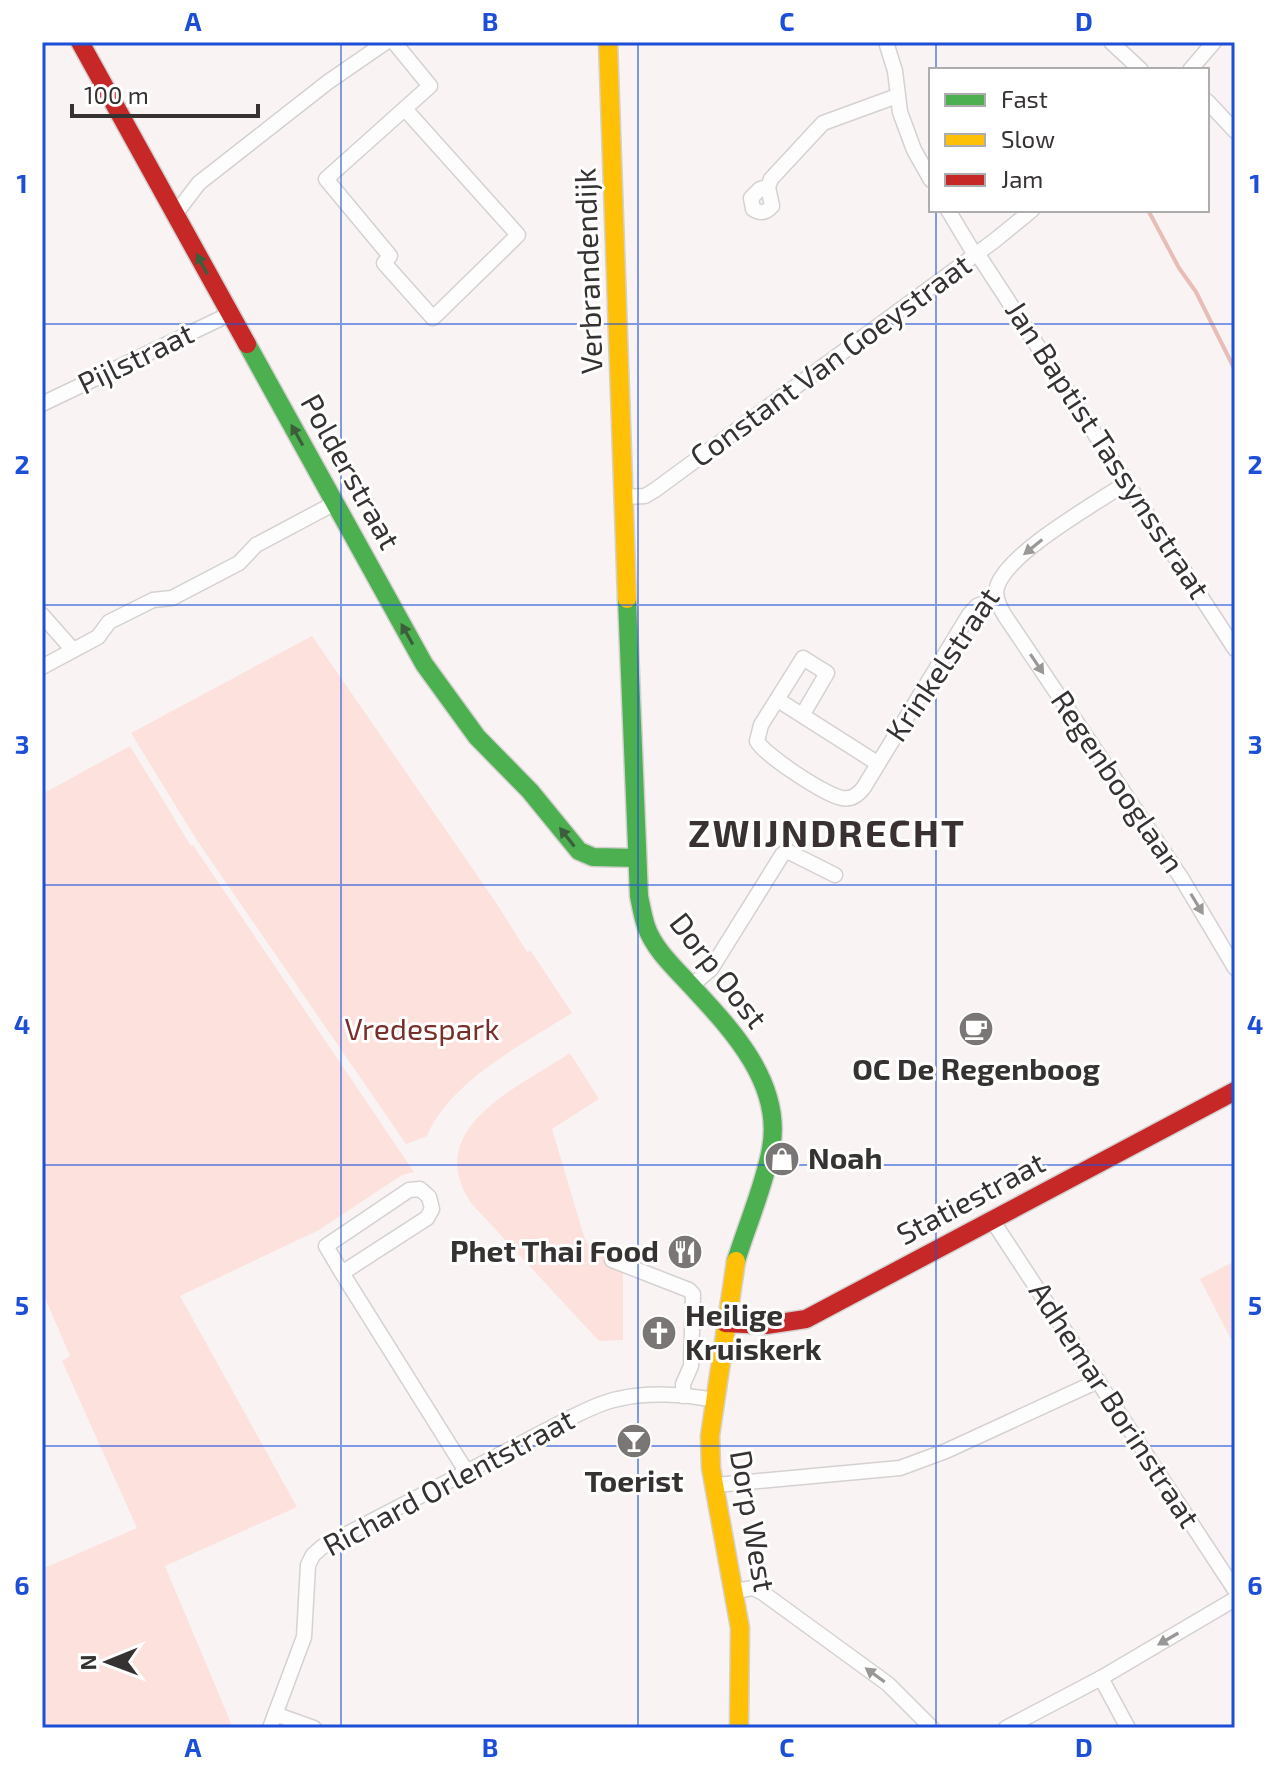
<svg xmlns="http://www.w3.org/2000/svg" width="1277" height="1770" viewBox="0 0 1277 1770" font-family="'Exo 2',sans-serif">
<style>
.green{fill:#fce1dd}
.lines{fill:none;stroke-linecap:round;stroke-linejoin:round}
.stream{stroke:#e9bdb7;stroke-width:4}
.street-casing{stroke:#d5d1d0;stroke-width:17}
.fast-casing{stroke:#d5d1d0;stroke-width:21}
.slow-casing{stroke:#d5d1d0;stroke-width:21}
.jam-casing{stroke:#d5d1d0;stroke-width:21}
.street{stroke:#fefdfd;stroke-width:14}
.fast{stroke:#4caf50;stroke-width:18}
.slow{stroke:#ffc107;stroke-width:18}
.jam{stroke:#c62828;stroke-width:18}
.oneway{fill:#3d5e3c}
.oneway2{fill:#9a9897}
.grid{fill:none;stroke:#1d4ed8;stroke-width:2;stroke-opacity:0.55}
.labels{text-anchor:middle;stroke-width:6;stroke-linejoin:round;paint-order:stroke}
.street-label{font-size:30px;fill:#353231;stroke:#fff}
.park-label{font-size:30px;fill:#782f2a;stroke:#fff}
.poi-label{font-size:30px;font-weight:bold;fill:#353231;stroke:#fff}
.district-label{font-size:38px;font-weight:bold;letter-spacing:2px;fill:#393231;stroke:#fff}
.neatline{fill:none;stroke:#1d4ed8;stroke-width:3}
.grid-label{font-size:26px;text-anchor:middle;font-weight:bold;fill:#1d4ed8}
</style>
<rect width="100%" height="100%" fill="#f9f4f3"/>
<g class="green">
<path d="M312,636L497,904L527,952L531,951L572,1013C523,1044 450,1081 427,1136L406,1144L196,839L131,733Z"/>
<polygon points="130,746 191,846 193,845 414,1172 402,1175 319,1230 180,1296 297,1507 165,1566 233,1728 42,1728 42,1569 137,1528 62,1361 70,1356 42,1291 42,794"/>
<path d="M570,1053L599,1099L552,1129L586,1243C607,1252 606,1264 623,1273V1340L599,1341L471,1203C421,1128 519,1087 570,1053Z"/>
<polygon points="1235,1261 1235,1347 1200,1279"/>
</g>
<g class="lines">
<polyline class="stream" points="1148,210 1179,268 1196,292 1235,370"/>
<defs>
<g id="street">
<polyline points="394,42 430,86 326,179 390,256 384,263 433,318 518,235 405,109"/>
<polyline points="886,42 895,71 900,112 914,150 931,180"/>
<polyline points="1111,42 1141,70"/>
<polyline points="1190,70 1214,42"/>
<polyline points="1207,101 1235,131"/>
<path d="M768,187L760,189L751,198L753,209C761,214 766,213 772,206L768,187L771,179L823,123L897,96"/>
<polyline points="948,210 975,255"/>
<polyline points="176,213 199,183 328,82 386,42"/>
<polyline points="977,253 1235,649"/>
<polyline points="42,404 230,314"/>
<path d="M1126,483C1095,504 1007,553 997,587C994,597 1000,608 1005,616L1182,879L1235,968"/>
<polyline points="624,497 645,496 655,490 994,241 1032,210"/>
<polyline points="42,615 73,650"/>
<polyline points="42,667 98,637 109,622 153,600 172,598 239,563 256,545 335,503"/>
<polyline points="778,700 877,763"/>
<path d="M803,714L827,673L803,658L761,725L757,741C764,755 827,796 842,798C852,800 859,794 864,787L969,615L977,606L996,598"/>
<polyline points="691,986 711,969 782,855 787,851 835,875"/>
<polyline points="992,1220 1235,1590"/>
<polyline points="612,1260 689,1290 693,1294 691,1366 683,1384 683,1396"/>
<polyline points="342,1273 427,1218 432,1209 429,1197 420,1189 409,1190 326,1246 342,1273 466,1471"/>
<polyline points="716,1485 900,1468 946,1451 1098,1381"/>
<polyline points="735,1591 753,1588 763,1593 888,1684 932,1728"/>
<polyline points="1101,1678 1128,1728"/>
<polyline points="275,1714 314,1728"/>
<path d="M270,1728L304,1637L308,1565L313,1555L322,1547L570,1418C585,1411 601,1402 618,1399C647,1392 684,1394 714,1400"/>
<polyline points="1006,1728 1101,1678 1235,1599"/>
</g>
<g id="fast">
<polyline points="247,344 424,664 477,737 530,791 579,851 593,857 637,858"/>
<path d="M627,599L639,896C641,906 643,917 646,926C654,950 677,970 694,989C734,1032 783,1085 771,1149C764,1187 747,1225 736,1261"/>
</g>
<g id="slow">
<polyline points="608,42 627,599"/>
<polyline points="736,1261 710,1436 711,1468 740,1628 739,1728"/>
</g>
<g id="jam">
<polyline points="80,42 247,344"/>
<polyline points="725,1323 766,1325 806,1319 1235,1091"/>
</g>
</defs>
<use href="#street" class="street-casing"/>
<use href="#fast" class="fast-casing"/>
<use href="#slow" class="slow-casing"/>
<use href="#jam" class="jam-casing"/>
<use href="#street" class="street"/>
<use href="#fast" class="fast"/>
<use href="#slow" class="slow"/>
<use href="#jam" class="jam"/>
</g>
<defs><path id="oneway-solid" d="M-6-.8H1V-3.2L6.5 0L1 3.2V.8H-6Z" transform="scale(2)"/></defs>
<g class="oneway">
<use href="#oneway-solid" transform="translate(202 264) rotate(-118)"/>
<use href="#oneway-solid" transform="translate(297 435) rotate(-119)"/>
<use href="#oneway-solid" transform="translate(407 634) rotate(-119)"/>
<use href="#oneway-solid" transform="translate(567 837) rotate(-128)"/>
</g>
<g class="oneway2">
<use href="#oneway-solid" transform="translate(1033 547) rotate(141)"/>
<use href="#oneway-solid" transform="translate(1037 664) rotate(56)"/>
<use href="#oneway-solid" transform="translate(1197 904) rotate(59)"/>
<use href="#oneway-solid" transform="translate(1168 1639) rotate(150)"/>
<use href="#oneway-solid" transform="translate(875 1675) rotate(-144)"/>
</g>
<path class="grid" d="M341,42V1728M638,42V1728M936,42V70M936,210V1728M42,324H1235M42,605H1235M42,885H1235M42,1165H1235M42,1446H1235"/>
<defs>
<symbol id="cafe-disc" viewBox="-11 -11 22 22"><circle r="9.5" fill="#7a7675" stroke="#fff"/><path d="M-5.5-4.5H6V0H3Q3 3.5 0 3.5H-2.5Q-5.5 3.5-5.5 0ZM3-3.2v2h1.7v-2ZM-6 4.5H4V6H-6Z" fill="#fff"/></symbol>
<symbol id="shop-disc" viewBox="-11 -11 22 22"><circle r="9.5" fill="#7a7675" stroke="#fff"/><path d="M-5-2.5h2.3a2.7 3.5 0 0 1 5.4 0H5L5.5 6h-11ZM-1.5-2.5h3a1.5 2.3 0 0 0-3 0Z" fill="#fff"/></symbol>
<symbol id="restaurant-disc" viewBox="-11 -11 22 22"><circle r="9.5" fill="#7a7675" stroke="#fff"/><path d="M-5-6h1v4h1v-4h1v4h1v-4h1v5L-1.5 .5V6h-2V.5L-5-1ZM5-6V6H3V1.5H1.5Q1.5-4 5-6Z" fill="#fff"/></symbol>
<symbol id="church-disc" viewBox="-11 -11 22 22"><circle r="9.5" fill="#7a7675" stroke="#fff"/><path d="M-1.2-6h2.4v3.5h3.3v2.4h-3.3V6h-2.4V-.1h-3.3v-2.4h3.3Z" fill="#fff"/></symbol>
<symbol id="bar-disc" viewBox="-11 -11 22 22"><circle r="9.5" fill="#7a7675" stroke="#fff"/><path d="M-6-5H6L.8 .8V4.5H3.5V6h-7V4.5H-.8V.8Z" fill="#fff"/></symbol>
</defs>
<g fill-rule="evenodd">
<use href="#cafe-disc" x="956" y="1009" width="40" height="40"/>
<use href="#shop-disc" x="762" y="1139" width="40" height="40"/>
<use href="#restaurant-disc" x="665" y="1232" width="40" height="40"/>
<use href="#church-disc" x="639" y="1313" width="40" height="40"/>
<use href="#bar-disc" x="614" y="1421" width="40" height="40"/>
</g>
<g class="labels">
<g class="street-label">
<text transform="translate(589 271) rotate(-92)" y="10">Verbrandendijk</text>
<text transform="translate(136 359) rotate(-26)" y="10">Pijlstraat</text>
<text transform="translate(831 361) rotate(-36)" y="10">Constant Van Goeystraat</text>
<text transform="translate(1107 450) rotate(57)" y="10">Jan Baptist Tassynsstraat</text>
<text transform="translate(350 472) rotate(61)" y="10">Polderstraat</text>
<text transform="translate(943 665) rotate(-56)" y="10">Krinkelstraat</text>
<text transform="translate(1117 782) rotate(56)" y="10">Regenbooglaan</text>
<text transform="translate(718 971) rotate(52)" y="10">Dorp Oost</text>
<text transform="translate(971 1199) rotate(-28)" y="10">Statiestraat</text>
<text transform="translate(1114 1405) rotate(57)" y="10">Adhemar Borinstraat</text>
<text transform="translate(449 1483) rotate(-28)" y="10">Richard Orlentstraat</text>
<text transform="translate(752 1521) rotate(80)" y="10">Dorp West</text>
</g>
<g class="park-label">
<text x="422" y="1040">Vredespark</text>
</g>
<g class="poi-label">
<text x="976" y="1080">OC De Regenboog</text>
<text x="808" y="1169" text-anchor="start">Noah</text>
<text x="659" y="1262" text-anchor="end">Phet Thai Food</text>
<text x="685" y="1326" text-anchor="start">Heilige<tspan x="685" dy="34">Kruiskerk</tspan></text>
<text x="634" y="1492">Toerist</text>
</g>
<g class="district-label">
<text x="827" y="847">ZWIJNDRECHT</text>
</g>
</g>
<rect width="1277" height="1770" fill="none" stroke="#ffffff" stroke-width="88"/>
<rect x="929" y="68" width="280" height="144" fill="#ffffff" stroke="#aeadad" stroke-width="2"/>
<rect x="945" y="94" width="40" height="12" fill="#4caf50" stroke="#aeadad" stroke-width="2"/>
<text x="1001" y="108" font-size="24" fill="#353231">Fast</text>
<rect x="945" y="134" width="40" height="12" fill="#ffc107" stroke="#aeadad" stroke-width="2"/>
<text x="1001" y="148" font-size="24" fill="#353231">Slow</text>
<rect x="945" y="174" width="40" height="12" fill="#c62828" stroke="#aeadad" stroke-width="2"/>
<text x="1001" y="188" font-size="24" fill="#353231">Jam</text>
<g transform="translate(108 1662) rotate(269)" stroke="#ffffff" stroke-width="6" paint-order="stroke">
<path d="M0-6L14 30L0 20L-14 30Z" fill="#353231"/>
<text y="-12" font-size="22" font-weight="bold" text-anchor="middle" fill="#353231">N</text>
</g>
<path d="M72 104v12h186v-12" fill="none" stroke="#353231" stroke-width="4"/>
<text x="84" y="104" font-size="24" fill="#353231" stroke="#ffffff" stroke-width="6" paint-order="stroke">100 m</text>
<rect x="44" y="44" width="1189" height="1682" class="neatline"/>
<g class="grid-label">
<text x="193" y="31">A</text>
<text x="490" y="31">B</text>
<text x="787" y="31">C</text>
<text x="1084" y="31">D</text>
<text x="22" y="193">1</text>
<text x="1255" y="193">1</text>
<text x="22" y="474">2</text>
<text x="1255" y="474">2</text>
<text x="22" y="754">3</text>
<text x="1255" y="754">3</text>
<text x="22" y="1034">4</text>
<text x="1255" y="1034">4</text>
<text x="22" y="1315">5</text>
<text x="1255" y="1315">5</text>
<text x="22" y="1595">6</text>
<text x="1255" y="1595">6</text>
<text x="193" y="1757">A</text>
<text x="490" y="1757">B</text>
<text x="787" y="1757">C</text>
<text x="1084" y="1757">D</text>
</g>
</svg>
